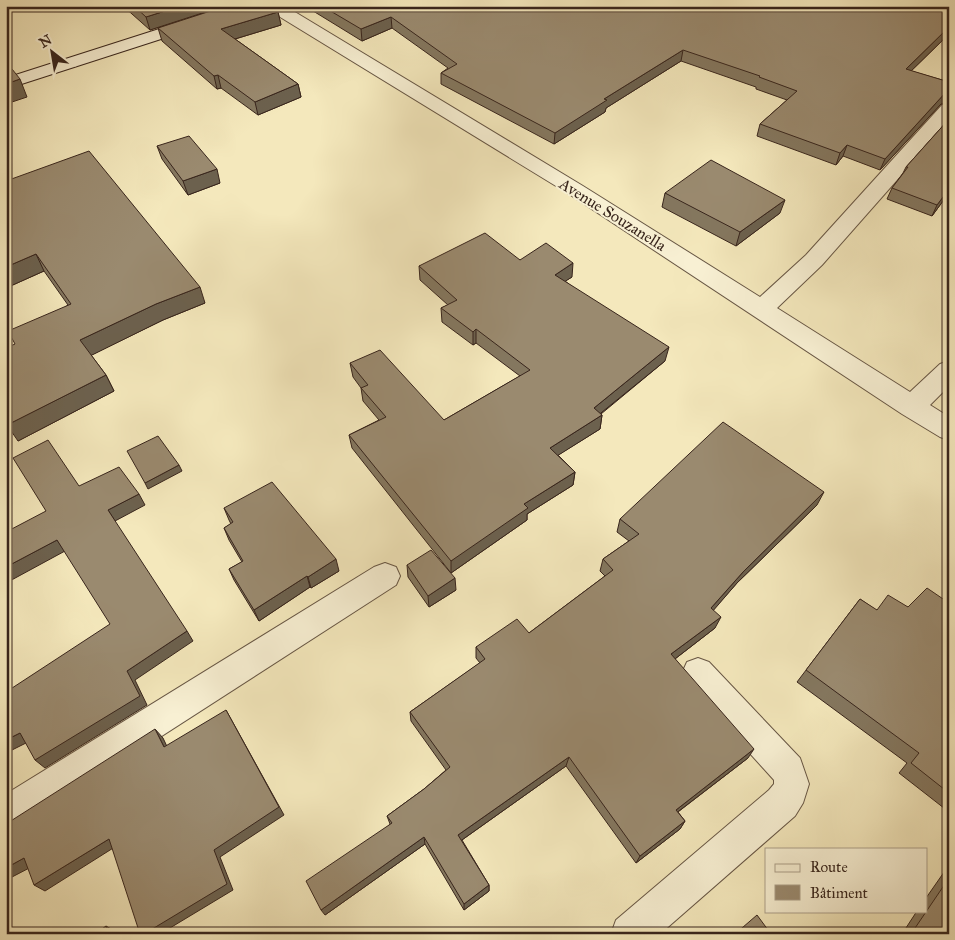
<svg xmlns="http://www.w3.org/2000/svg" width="955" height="940" viewBox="0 0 955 940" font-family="'IM FELL Great Primer',serif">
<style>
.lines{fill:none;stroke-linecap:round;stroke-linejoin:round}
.street-casing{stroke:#675644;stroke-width:2}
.secondary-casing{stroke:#38251c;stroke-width:2}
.street{fill:#f8f0d3;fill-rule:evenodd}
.secondary{fill:#f8f0d3;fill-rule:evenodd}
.wall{fill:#84775f;stroke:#38251c}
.shaded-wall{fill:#6c614e;stroke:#38251c}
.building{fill:#9a8a6f;stroke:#38251c}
.labels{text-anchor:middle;stroke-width:4;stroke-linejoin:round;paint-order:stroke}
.far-street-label{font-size:16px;fill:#38251c;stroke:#f8f0d3}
</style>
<rect width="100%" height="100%" fill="#f4e8bc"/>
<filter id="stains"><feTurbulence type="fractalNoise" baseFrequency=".004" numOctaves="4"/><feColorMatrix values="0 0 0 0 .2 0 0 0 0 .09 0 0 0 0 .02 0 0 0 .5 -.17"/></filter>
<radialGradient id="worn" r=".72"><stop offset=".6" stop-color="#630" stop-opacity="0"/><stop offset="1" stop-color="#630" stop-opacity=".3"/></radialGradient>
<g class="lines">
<defs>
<g id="street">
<polygon points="265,6 285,6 583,186 760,297 806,255 942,105 949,103 949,121 822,265 777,308 910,392 940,364 949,361 949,386 930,405 949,417 949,440 940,437 902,414 569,194 267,9"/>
<polygon points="385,563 396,567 400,576 396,585 19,828 6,833 6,794 374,567"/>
<polygon points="698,658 709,662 800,758 809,784 803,803 795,816 660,934 611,934 616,920 769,790 774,784 774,780 687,684 682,673 687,662"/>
</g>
<polygon id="secondary" points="231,6 256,6 254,9 6,89 6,78"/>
</defs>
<use href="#street" class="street-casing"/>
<use href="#secondary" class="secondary-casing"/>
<use href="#street" class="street"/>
<use href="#secondary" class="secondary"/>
</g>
<g class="wall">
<polygon points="123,6 224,6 150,30"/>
<polygon points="305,6 949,6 949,34 911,71 949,82 949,102 941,104 880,170 843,156 836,165 757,136 760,124 787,100 756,89 756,87 681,61 606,108 605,112 554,144 441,84 441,73 448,68 392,28 362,41"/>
<polygon points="278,12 281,25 235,39 298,84 301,97 258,115 221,88 217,89 162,41 158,28"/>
<polygon points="949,119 949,203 943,201 932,216 887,199 892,188 903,173 906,167"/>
<polygon points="157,146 220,183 188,195 162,159"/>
<polygon points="6,181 205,303 163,320 91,355 106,375 114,391 18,441 15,344 68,305 44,271 6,288"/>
<polygon points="665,193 780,213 736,246 662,207"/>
<polygon points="520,260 572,277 565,281 665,361 601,414 602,415 600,429 558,455 575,472 573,485 527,514 527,520 451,573 352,448 349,435 379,420 363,401 361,388 353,377 350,363 444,420 520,376 476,343 473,345 442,322 441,308 448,305 420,280 419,266"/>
<polygon points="817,505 737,583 713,610 715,628 675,659 748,758 678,812 685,821 680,829 636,863 566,766 462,840 489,885 489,891 464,910 425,844 325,915 390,824 387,816 424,789 446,770 411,721 410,712 480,663 476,658 476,647 529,633 605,576 600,571 603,559 629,541 617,532 620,519"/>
<polygon points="224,508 339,571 311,588 310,587 259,621 234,580 229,569 242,562 229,540 224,528 231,524 229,520"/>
<polygon points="407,565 456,590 429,607 408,577"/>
<polygon points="860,599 876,610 949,603 949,812 899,773 907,763 797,682"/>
<polygon points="949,865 949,934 902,934 917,911 926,911 926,898"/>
</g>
<g class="shaded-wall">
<polygon points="181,6 224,6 150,30 146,17"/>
<polygon points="278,12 281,25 225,42 221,29"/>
<polygon points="391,17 392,28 362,41 361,29"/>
<polygon points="949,27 949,34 902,80 906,69"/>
<polygon points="683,50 681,61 606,108 605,112 554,144 555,133 604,99"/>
<polygon points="218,75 221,88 217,89 214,76"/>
<polygon points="20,79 27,97 6,104 6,84"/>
<polygon points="298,84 301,97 258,115 255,102"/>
<polygon points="946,92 949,92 949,102 941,104 880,170 885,159"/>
<polygon points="847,145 843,156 836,165 840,153"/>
<polygon points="217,169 220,183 188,195 183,181"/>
<polygon points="949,189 943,201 932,216 937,205"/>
<polygon points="785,200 780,213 736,246 740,232"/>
<polygon points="36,254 44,271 6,288 6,267"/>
<polygon points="573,263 572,277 553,289 555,275"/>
<polygon points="200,287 205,303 163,320 88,357 80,340 156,304"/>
<polygon points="476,329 476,343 473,345 473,332"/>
<polygon points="669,347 665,361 591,421 594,408"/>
<polygon points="106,375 114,391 18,441 7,425"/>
<polygon points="602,415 600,429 549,461 550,448"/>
<polygon points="179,465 182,471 148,489 145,483"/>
<polygon points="575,472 573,485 527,514 527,520 451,573 451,561 524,504"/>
<polygon points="824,492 817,505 737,583 706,619 711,608 743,572"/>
<polygon points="139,494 145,505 115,521 108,510"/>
<polygon points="57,540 65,551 6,583 6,567"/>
<polygon points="336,559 339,571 311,588 308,577"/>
<polygon points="307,576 310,587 259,621 254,610"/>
<polygon points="455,578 456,590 429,607 428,596"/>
<polygon points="721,617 715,628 667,665 671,654"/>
<polygon points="187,631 193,641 135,680 147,705 45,768 35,760 127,671"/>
<polygon points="226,710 284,815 220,857 233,890 160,934 144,934 214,850"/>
<polygon points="155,729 163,738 171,755 164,747"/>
<polygon points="20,733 30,741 6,753 6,740"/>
<polygon points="754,749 748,758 671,817 676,810"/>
<polygon points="569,757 566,766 459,842 458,835"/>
<polygon points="685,821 680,829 636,863 640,856"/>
<polygon points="424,837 425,844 325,915 321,910"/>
<polygon points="109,839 118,845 45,891 34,885"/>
<polygon points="24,858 35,865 12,877 6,874 6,868"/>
<polygon points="489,885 489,891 464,910 464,904"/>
<polygon points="106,926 116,932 117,934 109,934"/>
</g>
<g class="building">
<polygon points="134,6 181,6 146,17"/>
<polygon points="226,6 270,6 278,12 221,29 298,84 255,102 218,75 214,76 158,28"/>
<polygon points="322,6 949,6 949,27 906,69 949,82 949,92 946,92 885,159 847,145 840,153 760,124 797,91 759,77 760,76 683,50 604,99 607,100 555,133 441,73 457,64 391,17 361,29"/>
<polygon points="12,69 20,79 6,84 6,71"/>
<polygon points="949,119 949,189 937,205 892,188 908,167 906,167"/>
<polygon points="189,136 217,169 183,181 157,146"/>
<polygon points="89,151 200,287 156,304 80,340 106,375 7,425 6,423 6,348 15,344 8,331 71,304 36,254 6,267 6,208 7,208 6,207 6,181"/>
<polygon points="711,160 785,200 740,232 665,193"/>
<polygon points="485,233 520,260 546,243 573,263 555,275 669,347 594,408 602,415 550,448 575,472 524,504 528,508 451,561 349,435 386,417 361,388 368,385 350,363 380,350 444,420 530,370 476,329 473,332 441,308 457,300 419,266"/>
<polygon points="723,422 824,492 743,572 711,608 721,617 671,654 754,749 676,810 685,821 640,856 569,757 458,835 489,885 464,904 424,837 321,910 306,881 392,823 387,816 424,789 450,767 410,712 485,659 476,647 517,619 529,633 613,570 603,559 639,534 620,519"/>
<polygon points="158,436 179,465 145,483 127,451"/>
<polygon points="48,440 79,486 119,467 139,494 108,510 187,631 127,671 140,696 35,760 20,733 6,740 6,692 110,624 57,540 6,567 6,532 46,511 13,458"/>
<polygon points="272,482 336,559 308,577 307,576 254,610 229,569 243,561 224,528 233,522 224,508"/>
<polygon points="431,550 455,578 428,596 407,565"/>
<polygon points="927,588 949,603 949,793 911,763 919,753 806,670 860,599 877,610 888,595 908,607"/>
<polygon points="226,710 279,807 214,850 227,884 144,934 140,934 109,839 34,885 24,858 6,868 6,824 155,729 164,747"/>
<polygon points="949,878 949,934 911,934"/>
<polygon points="757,915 771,934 735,934"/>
<polygon points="106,926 109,934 95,934"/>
</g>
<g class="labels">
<g class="far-street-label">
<text transform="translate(613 214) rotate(32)" y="6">Avenue Souzanella</text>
</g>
</g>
<rect width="955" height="940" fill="none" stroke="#f4e8bc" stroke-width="25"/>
<rect x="8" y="8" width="940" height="925" fill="none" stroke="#38251c" stroke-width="2.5"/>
<rect x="12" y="12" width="930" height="915" fill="none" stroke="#38251c"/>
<rect x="765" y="848" width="162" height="65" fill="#f8f0d3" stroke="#ab9f8a"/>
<rect x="775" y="864" width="25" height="8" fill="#f8f0d3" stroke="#ab9f8a"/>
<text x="810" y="872" font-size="15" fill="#38251c">Route</text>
<rect x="775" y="885" width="25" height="15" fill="#9a8a6f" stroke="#ab9f8a"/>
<text x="810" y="898" font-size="15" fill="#38251c">Bâtiment</text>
<g transform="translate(52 52) rotate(329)" stroke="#f8f0d3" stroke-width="4" paint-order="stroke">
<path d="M0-4L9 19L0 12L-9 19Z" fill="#38251c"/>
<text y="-8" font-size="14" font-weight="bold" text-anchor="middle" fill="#38251c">N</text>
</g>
<rect width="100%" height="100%" filter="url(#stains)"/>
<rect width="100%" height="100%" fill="url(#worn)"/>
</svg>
